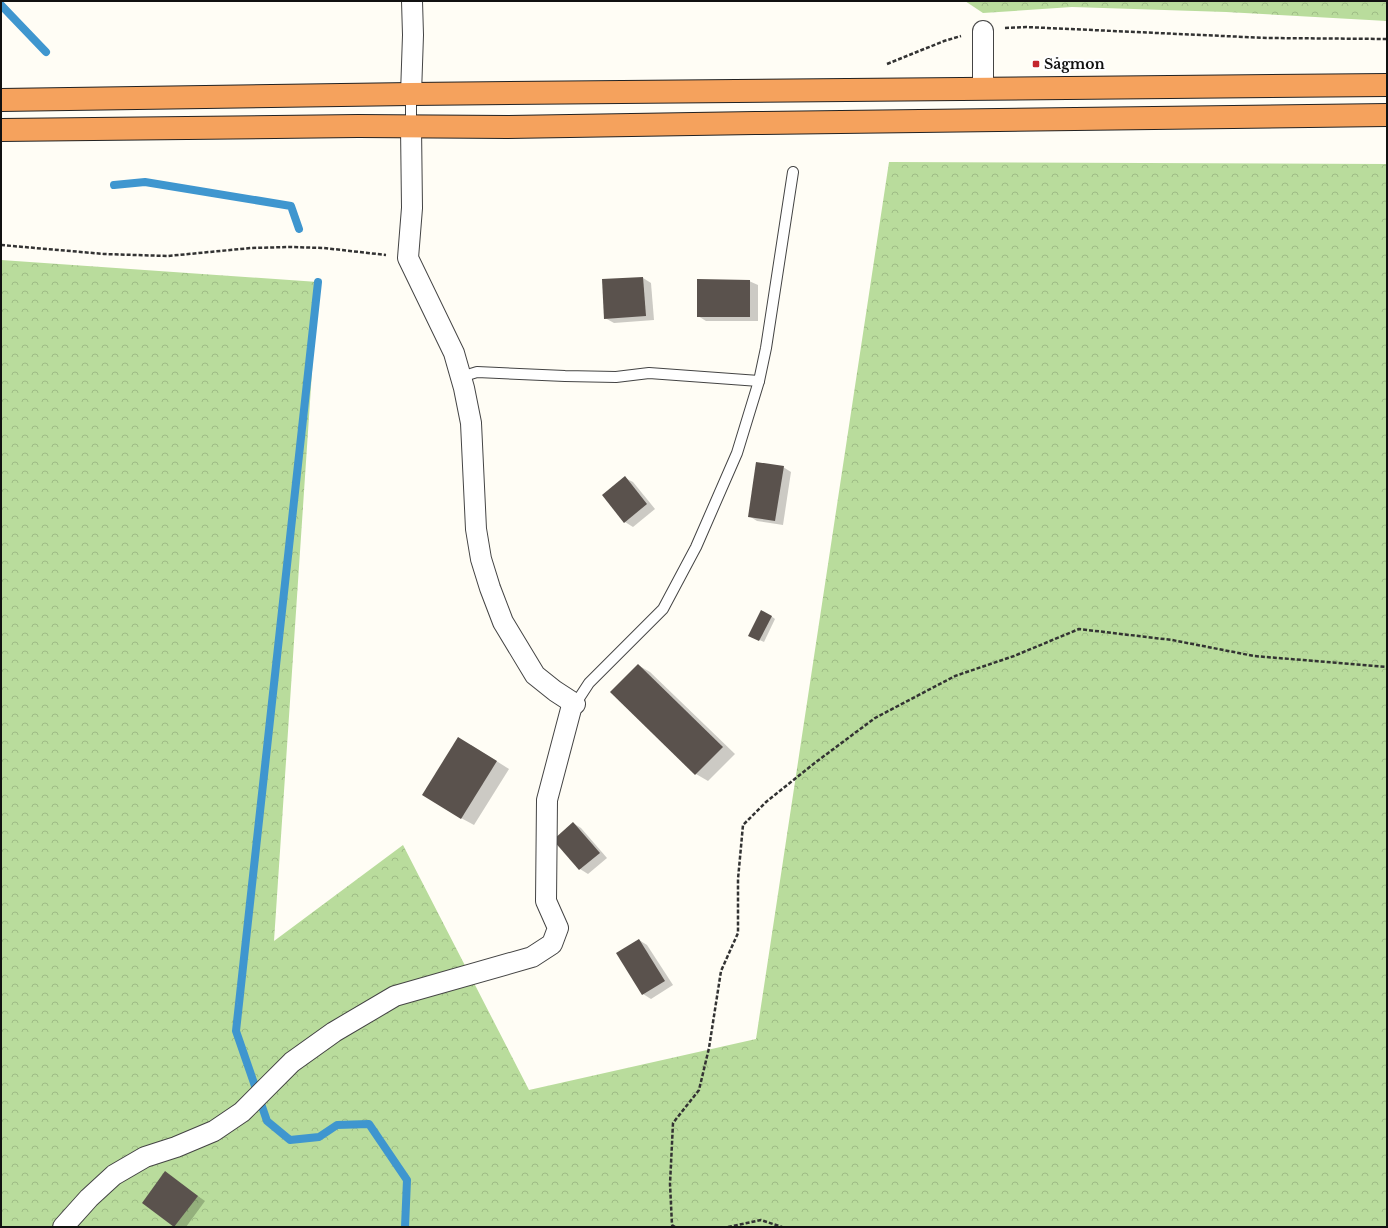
<svg xmlns="http://www.w3.org/2000/svg" width="1388" height="1228" viewBox="0 0 1388 1228" font-family="'Libre Baskerville',serif">
<style>
.forest{fill:url(#forest-crowns)}
.shadow{fill:#0003}
.lines{fill:none;stroke-linecap:round;stroke-linejoin:round}
.stream{stroke:#3f96cf;stroke-width:8}
.building{fill:#5a524d}
.lane-casing{stroke:#444;stroke-width:12}
.street-casing{stroke:#444;stroke-width:22}
.highway-casing{stroke:#222;stroke-width:24}
.path{stroke:#333;stroke-width:2.5;stroke-dasharray:4 2;stroke-linecap:butt}
.lane{stroke:#fff;stroke-width:10}
.street{stroke:#fff;stroke-width:20}
.highway{stroke:#f5a25d;stroke-width:22}
.poi-dot{fill:#c4262e;stroke:#fff;stroke-width:1.5}
.labels{text-anchor:middle;stroke-width:4;stroke-linejoin:round;paint-order:stroke}
.poi-label{font-size:14px;font-weight:bold;fill:#111;stroke:#fff;text-anchor:start}
</style>
<defs>
<pattern id="forest-crowns" width="20" height="18" patternUnits="userSpaceOnUse"><rect width="20" height="18" fill="#b9dc9c"/><path d="M2 6a3 3 0 1 1 6 0M12 15a3 3 0 1 1 6 0" fill="none" stroke="#9ebc85"/></pattern>
</defs>
<rect width="100%" height="100%" fill="#fffdf5"/>
<g class="forest">
<polygon points="965,1 1387,1 1387,21 1226,12 1072,7 983,13"/>
<polygon points="889,162 1387,164 1387,1227 1,1227 1,260 318,282 274,941 403,845 529,1090 756,1039"/>
</g>
<g class="shadow">
<polygon points="643,278 651,283 654,320 614,323 605,318"/>
<polygon points="749,281 758,285 758,321 706,321 698,316"/>
<polygon points="783,467 791,472 783,525 757,521 749,516"/>
<polygon points="625,478 633,482 655,509 633,527 625,522"/>
<polygon points="771,616 775,619 764,642 753,637"/>
<polygon points="638,665 650,672 735,754 708,781 696,774"/>
<polygon points="471,745 509,769 474,825 461,818"/>
<polygon points="573,823 581,828 607,858 588,874 580,869"/>
<polygon points="639,940 647,945 673,985 651,999 643,994"/>
<polygon points="165,1173 205,1201 186,1227 176,1227 143,1203"/>
</g>
<g class="lines">
<g class="stream">
<polyline points="1,5 46,52"/>
<polyline points="114,185 145,182 291,206 299,229"/>
<polyline points="318,282 236,1031 267,1121 290,1140 319,1137 337,1125 369,1124 407,1180 405,1227"/>
</g>
</g>
<g class="building">
<polygon points="643,277 646,316 604,319 602,279"/>
<polygon points="697,279 750,280 750,317 697,317"/>
<polygon points="756,462 784,466 775,521 748,517"/>
<polygon points="625,476 647,504 624,523 602,495"/>
<polygon points="761,610 772,616 759,641 748,636"/>
<polygon points="638,664 723,747 695,775 610,692"/>
<polygon points="458,737 497,761 461,819 422,795"/>
<polygon points="573,822 600,853 579,870 553,840"/>
<polygon points="639,939 665,981 642,995 616,953"/>
<polygon points="165,1171 198,1196 174,1227 142,1203"/>
</g>
<g class="lines">
<defs>
<g id="lane">
<polyline points="411,94 411,127"/>
<polyline points="461,377 477,372 565,376 616,377 649,373 759,381"/>
<polyline points="574,706 589,683 663,609 696,547 737,453 759,381 766,348 793,172"/>
</g>
<g id="street">
<polyline points="983,31 983,89"/>
<polyline points="411,94 413,35 412,1"/>
<polyline points="411,127 412,208 408,258 454,353 464,388 471,423 476,529 481,559 490,588 503,622 535,675 555,691 575,704"/>
<polyline points="63,1227 89,1198 114,1175 145,1157 176,1147 214,1131 242,1112 292,1062 334,1032 395,996 532,957 552,944 558,928 546,901 547,800 571,709"/>
</g>
<g id="highway">
<polyline points="1,100 411,94 1387,85"/>
<polyline points="1,130 358,126 508,127 755,123 1387,115"/>
</g>
</defs>
<use href="#lane" class="lane-casing"/>
<use href="#street" class="street-casing"/>
<use href="#highway" class="highway-casing"/>
<g class="path">
<polyline points="1005,28 1026,27 1267,38 1387,39"/>
<polyline points="887,64 944,41 961,36"/>
<polyline points="1,245 104,254 168,256 251,248 290,247 324,248 386,255"/>
<polyline points="675,1227 672,1225 670,1184 673,1123 699,1090 709,1048 721,971 738,933 738,879 743,825 766,802 816,762 875,718 955,676 1014,656 1079,629 1172,640 1254,656 1387,667"/>
<polyline points="728,1227 761,1220 782,1227"/>
</g>
<use href="#lane" class="lane"/>
<use href="#street" class="street"/>
<use href="#highway" class="highway"/>
</g>
<rect class="poi-dot" x="1032" y="60" width="8" height="8" rx="2"/>
<g class="labels">
<g class="poi-label">
<text x="1044" y="69">Sågmon</text>
</g>
</g>
<rect width="1388" height="1228" fill="none" stroke="#111111" stroke-width="4"/>
</svg>
